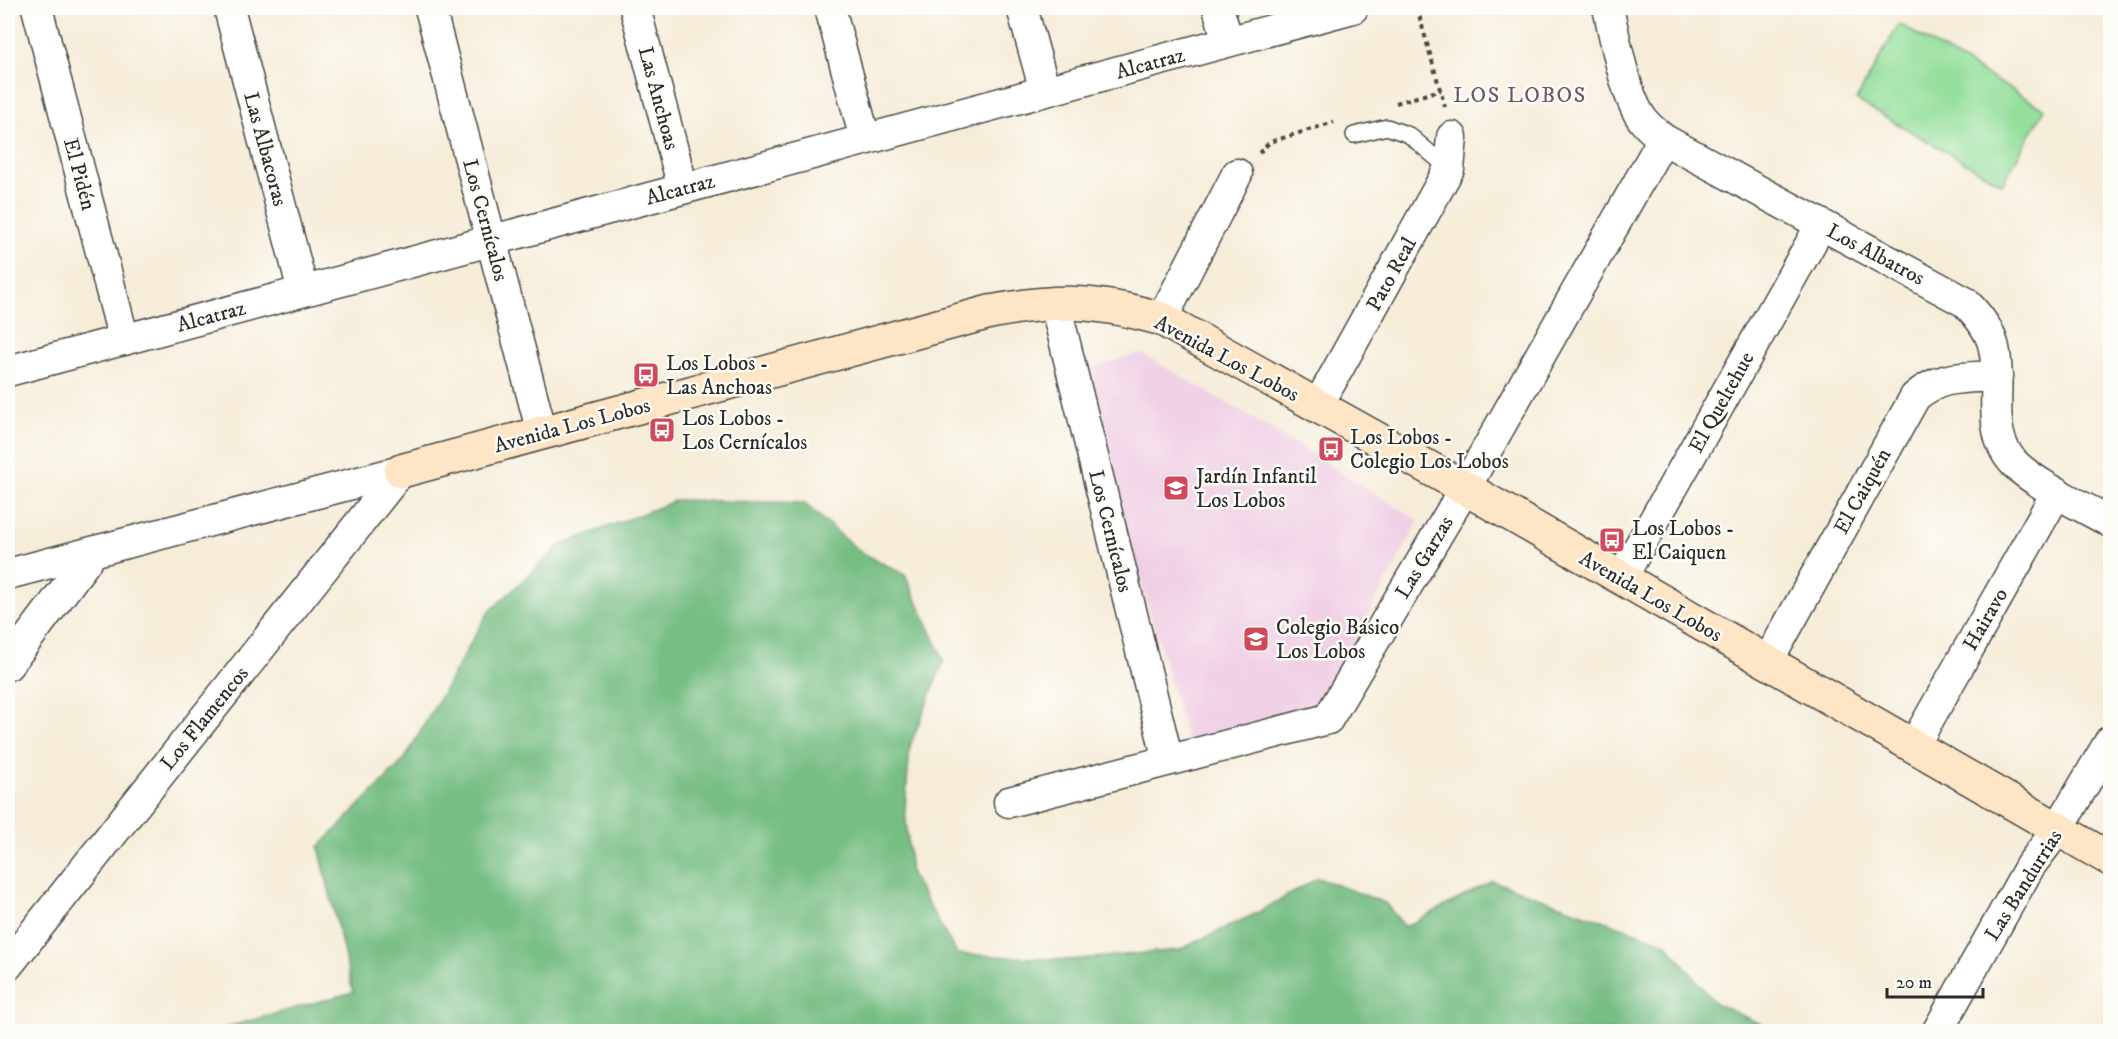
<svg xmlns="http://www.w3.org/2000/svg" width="2118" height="1039" viewBox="0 0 2118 1039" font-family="'IM FELL DW Pica',serif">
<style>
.built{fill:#f0d0e5}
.green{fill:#94df9c;stroke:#608564;stroke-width:1.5}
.forest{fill:#77be84;stroke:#517458;stroke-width:1.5}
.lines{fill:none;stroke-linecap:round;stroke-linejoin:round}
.lane-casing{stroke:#494845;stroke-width:18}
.street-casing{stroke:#494845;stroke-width:33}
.secondary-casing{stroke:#494845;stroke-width:36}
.path{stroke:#494845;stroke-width:4;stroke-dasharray:4.5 4.5;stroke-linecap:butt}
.lane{stroke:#fff;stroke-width:15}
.street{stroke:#fff;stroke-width:30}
.secondary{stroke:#fde5c5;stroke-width:33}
.labels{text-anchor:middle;stroke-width:5;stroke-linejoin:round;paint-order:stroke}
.street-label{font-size:21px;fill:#2b2b2b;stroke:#fdfcf7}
.poi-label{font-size:21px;fill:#2b2b2b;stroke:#fdfcf7;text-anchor:start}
.neighbourhood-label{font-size:22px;letter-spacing:1.5px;fill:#6d5665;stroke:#fdfcf7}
</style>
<rect width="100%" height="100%" fill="#fdfcf7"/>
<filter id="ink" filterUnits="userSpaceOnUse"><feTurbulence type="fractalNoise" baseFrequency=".0167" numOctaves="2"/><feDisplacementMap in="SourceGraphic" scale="12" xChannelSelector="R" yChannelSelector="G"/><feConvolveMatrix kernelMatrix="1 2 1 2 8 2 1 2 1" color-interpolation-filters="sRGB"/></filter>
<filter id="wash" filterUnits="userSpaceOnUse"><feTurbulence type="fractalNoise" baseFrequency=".008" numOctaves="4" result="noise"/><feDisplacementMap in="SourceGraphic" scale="24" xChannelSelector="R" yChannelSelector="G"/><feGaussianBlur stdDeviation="1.35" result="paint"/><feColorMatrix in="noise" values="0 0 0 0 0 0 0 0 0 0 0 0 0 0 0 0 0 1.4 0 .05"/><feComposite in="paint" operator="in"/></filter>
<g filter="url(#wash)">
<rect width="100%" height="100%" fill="#f6edd9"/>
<polygon class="built" points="1141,353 1268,427 1419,521 1315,714 1189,746 1136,565 1085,370"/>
<polygon class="green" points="1899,24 2045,109 2002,184 1856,100"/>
<polygon class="forest" points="677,500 804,503 859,551 905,575 944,660 910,746 905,809 911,874 957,954 1069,960 1179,950 1257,913 1318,878 1385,903 1405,927 1493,881 1666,943 1715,1003 1775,1031 228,1031 227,1027 353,992 319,847 404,760 488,613 561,545"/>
</g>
<g filter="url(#ink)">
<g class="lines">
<defs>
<polyline id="lane" points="1354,135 1387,127 1409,135 1449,169"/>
<g id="street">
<polyline points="37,8 124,340"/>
<polyline points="229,8 303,291"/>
<polyline points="430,8 542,433"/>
<polyline points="635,8 683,188"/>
<polyline points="830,8 865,139"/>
<polyline points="1022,8 1045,91"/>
<polyline points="1218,8 1228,41"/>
<path d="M1608,8C1615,37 1625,97 1643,120C1648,127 1656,133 1663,139L1965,302C1977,314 1988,327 1993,344C2004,383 1983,432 2015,464C2036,485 2084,507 2110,522"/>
<polyline points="1055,303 1168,760"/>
<polyline points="1162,319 1237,174"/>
<polyline points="8,371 1353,8"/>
<polyline points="1317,407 1449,169 1452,137"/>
<polyline points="8,574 401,471"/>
<polyline points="1621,579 1821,225"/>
<path d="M1767,663L1915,397C1939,375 1965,378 1997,376"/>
<polyline points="8,665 93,552"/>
<polyline points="1913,747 2057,492"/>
<polyline points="1009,802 1328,719 1465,488 1663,139"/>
<polyline points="8,965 401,471"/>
<polyline points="1937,1032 2030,866 2058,829 2110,741"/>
</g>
<path id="secondary" d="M401,471L990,312C1057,299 1096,300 1162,319L1465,488L2110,859"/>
</defs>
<use href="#lane" class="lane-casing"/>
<use href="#street" class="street-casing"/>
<use href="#secondary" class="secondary-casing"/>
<g class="path">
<polyline points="1417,8 1445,107"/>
<polyline points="1396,103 1441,90"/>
<polyline points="1259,153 1270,142 1334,122"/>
</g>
<use href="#lane" class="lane"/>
<use href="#street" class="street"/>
<use href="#secondary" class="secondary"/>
</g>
</g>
<defs>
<symbol id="bus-square" viewBox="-11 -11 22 22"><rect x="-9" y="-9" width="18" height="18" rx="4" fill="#d1495b" stroke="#fdfcf7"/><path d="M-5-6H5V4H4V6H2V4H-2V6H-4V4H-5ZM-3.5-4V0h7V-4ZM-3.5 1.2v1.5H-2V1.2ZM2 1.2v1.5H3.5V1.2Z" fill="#fff"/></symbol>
<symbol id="school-square" viewBox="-11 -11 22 22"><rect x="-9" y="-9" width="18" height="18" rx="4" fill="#d1495b" stroke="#fdfcf7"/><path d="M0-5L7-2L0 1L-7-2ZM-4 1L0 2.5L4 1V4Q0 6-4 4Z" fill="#fff"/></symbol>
</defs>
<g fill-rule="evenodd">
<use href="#bus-square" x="631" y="360" width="30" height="30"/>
<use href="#bus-square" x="647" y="415" width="30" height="30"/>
<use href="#bus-square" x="1316" y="434" width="30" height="30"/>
<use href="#school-square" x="1161" y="473" width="30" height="30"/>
<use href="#bus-square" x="1597" y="525" width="30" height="30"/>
<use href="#school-square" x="1241" y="624" width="30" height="30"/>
</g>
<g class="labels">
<g class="street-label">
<text transform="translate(1150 63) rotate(-15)" y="7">Alcatraz</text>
<text transform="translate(659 98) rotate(75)" y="7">Las Anchoas</text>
<text transform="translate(266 149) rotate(75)" y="7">Las Albacoras</text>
<text transform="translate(80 174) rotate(75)" y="7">El Pidén</text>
<text transform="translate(680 189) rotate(-15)" y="7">Alcatraz</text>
<text transform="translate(486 220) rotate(75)" y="7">Los Cernícalos</text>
<text transform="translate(1876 254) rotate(28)" y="7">Los Albatros</text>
<text transform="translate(1391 274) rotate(-61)" y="7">Pato Real</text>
<text transform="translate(211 316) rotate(-15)" y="7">Alcatraz</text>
<text transform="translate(1227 358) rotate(28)" y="7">Avenida Los Lobos</text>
<text transform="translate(1721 402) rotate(-61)" y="7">El Queltehue</text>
<text transform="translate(572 425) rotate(-15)" y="7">Avenida Los Lobos</text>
<text transform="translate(1862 491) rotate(-61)" y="7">El Caiquén</text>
<text transform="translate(1111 531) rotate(76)" y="7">Los Cernícalos</text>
<text transform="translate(1424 557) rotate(-59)" y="7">Las Garzas</text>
<text transform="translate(1651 596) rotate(30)" y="7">Avenida Los Lobos</text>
<text transform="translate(1985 619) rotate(-60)" y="7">Hairavo</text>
<text transform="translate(204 718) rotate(-51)" y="7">Los Flamencos</text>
<text transform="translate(2023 885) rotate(-58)" y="7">Las Bandurrias</text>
</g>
<g class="poi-label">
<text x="666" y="370">Los Lobos -<tspan x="666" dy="24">Las Anchoas</tspan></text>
<text x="682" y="425">Los Lobos -<tspan x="682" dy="24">Los Cernícalos</tspan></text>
<text x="1350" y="444">Los Lobos -<tspan x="1350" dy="24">Colegio Los Lobos</tspan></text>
<text x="1196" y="483">Jardín Infantil<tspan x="1196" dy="24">Los Lobos</tspan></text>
<text x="1632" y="535">Los Lobos -<tspan x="1632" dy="24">El Caiquen</tspan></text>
<text x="1276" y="634">Colegio Básico<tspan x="1276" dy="24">Los Lobos</tspan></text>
</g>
<g class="neighbourhood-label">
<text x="1520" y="102">LOS LOBOS</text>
</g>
</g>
<rect width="2118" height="1039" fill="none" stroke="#fdfcf7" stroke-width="30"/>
<path d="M1887 988v9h96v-9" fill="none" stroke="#2b2b2b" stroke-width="3"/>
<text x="1896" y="988" font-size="18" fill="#2b2b2b" stroke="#fdfcf7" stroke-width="4.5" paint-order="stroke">20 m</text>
</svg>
